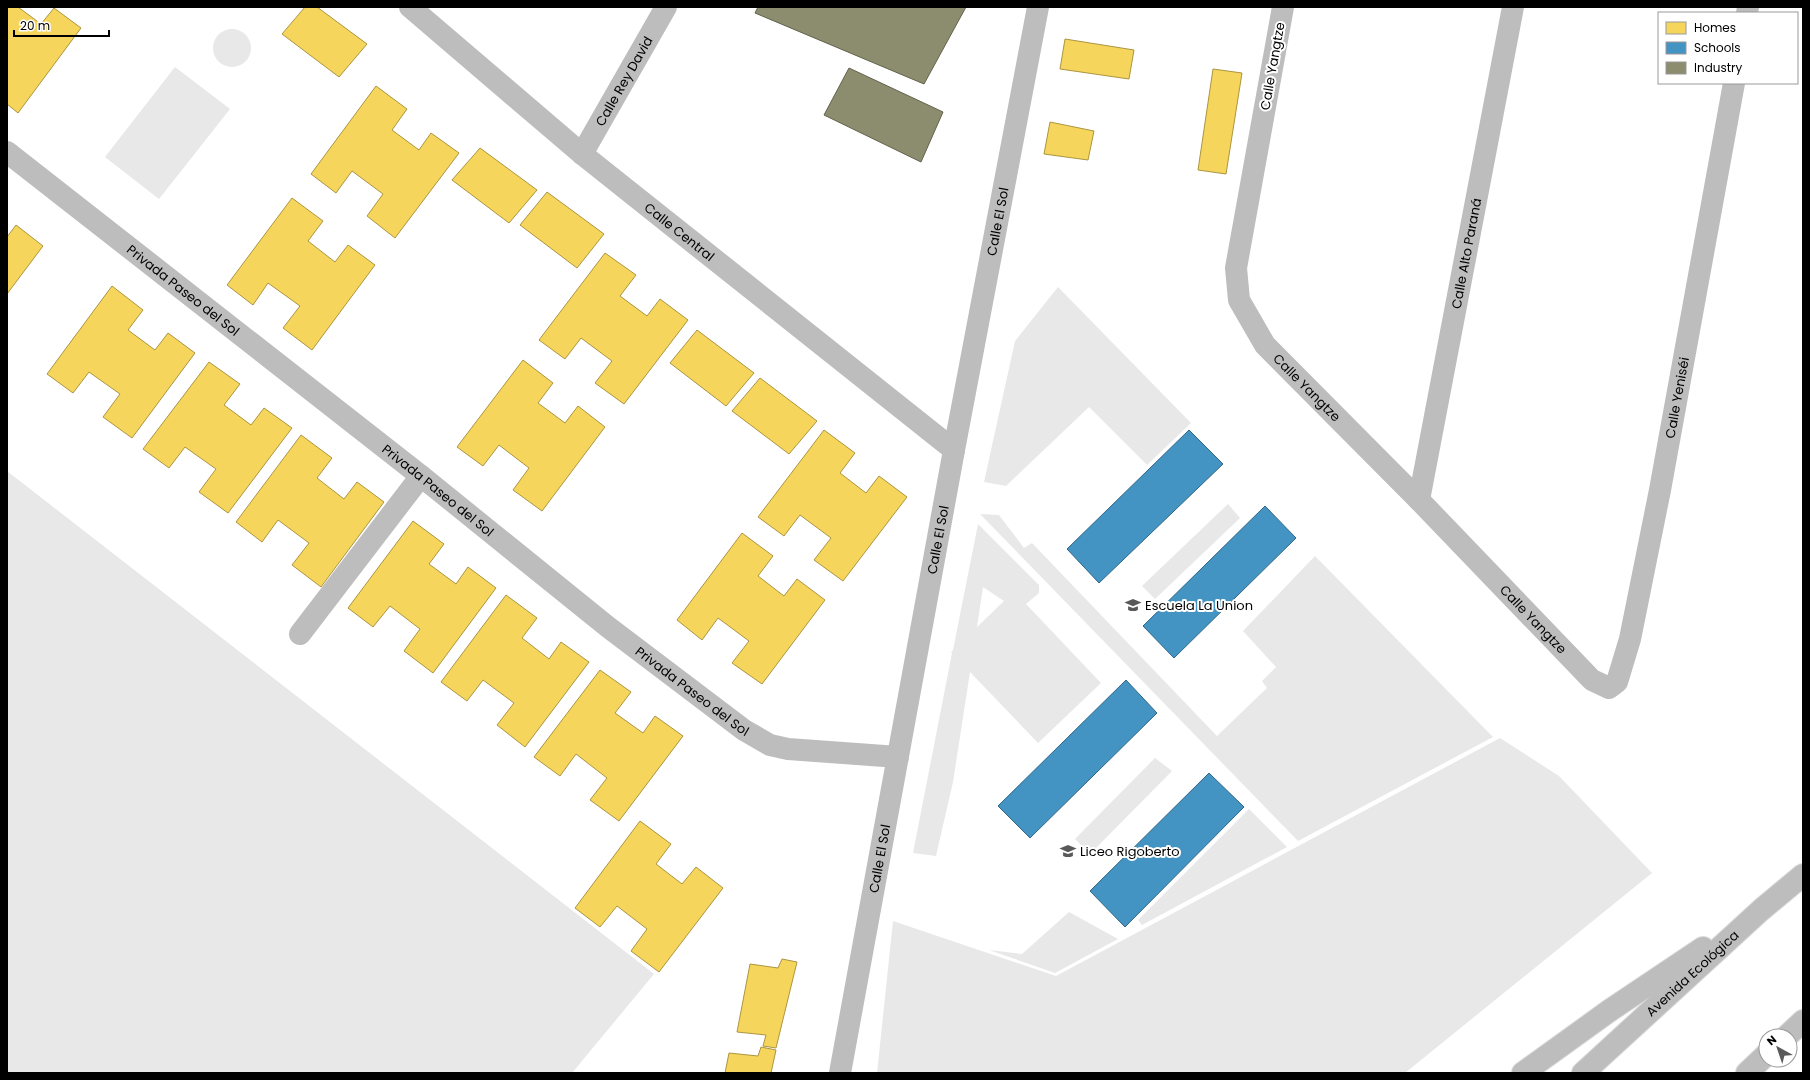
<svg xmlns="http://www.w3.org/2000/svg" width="1810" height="1080" viewBox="0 0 1810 1080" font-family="Poppins,sans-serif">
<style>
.green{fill:#e8e8e8;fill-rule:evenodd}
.homes{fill:#f6d55c;stroke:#ac9540}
.schools{fill:#4393c3;stroke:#2f6788}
.industry{fill:#8c8c6e;stroke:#62624d}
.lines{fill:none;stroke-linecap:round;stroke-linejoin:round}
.major-casing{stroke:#dbdbdb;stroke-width:24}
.minor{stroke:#bdbdbd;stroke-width:22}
.major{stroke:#bdbdbd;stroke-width:22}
.labels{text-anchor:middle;stroke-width:4;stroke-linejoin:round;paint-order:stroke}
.street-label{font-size:13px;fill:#000;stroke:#fff}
.poi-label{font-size:13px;fill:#000;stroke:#fff;text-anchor:start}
</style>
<rect width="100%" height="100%" fill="#fff"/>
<g class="green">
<circle cx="232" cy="48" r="19"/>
<polygon points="175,67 230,109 159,199 105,157"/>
<polygon points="1058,287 1191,423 1147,465 1089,407 1006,486 984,482 1015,341"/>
<polygon points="7,471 654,974 572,1073 7,1073"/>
<polygon points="1228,504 1240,518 1155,599 1142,586"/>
<polygon points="980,514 999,515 1024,548 1032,543 1217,736 1267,688 1262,681 1276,667 1243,631 1315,556 1493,737 1298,841"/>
<path d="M978,524L1039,585V593L1026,604L1101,683L1038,743L970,672L953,782L936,856L913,853L952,653L951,652L953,650ZM983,587L1004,601L977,627Z"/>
<polygon points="1500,738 1559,776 1652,873 1405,1073 877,1073 893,921 1056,976"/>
<polygon points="1155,758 1172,771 1090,854 1075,839"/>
<polygon points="1249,809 1287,847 1142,925 1138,920"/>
<polygon points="1069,912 1118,939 1055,973 989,950 1022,954"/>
</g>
<g class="homes">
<polygon points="7,7 18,7 41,24 54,8 81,28 18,113 7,104"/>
<polygon points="305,7 317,7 367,44 339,77 282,34"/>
<polygon points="1065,39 1134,50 1129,79 1060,69"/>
<polygon points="1213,69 1242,73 1226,174 1198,170"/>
<polygon points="376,86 407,109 392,130 419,150 431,133 459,153 395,238 367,216 383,194 352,171 336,193 311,174"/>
<polygon points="1050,122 1094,131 1088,160 1044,154"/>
<polygon points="480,148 537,190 509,223 452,180"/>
<polygon points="547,192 604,234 577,268 520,225"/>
<polygon points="292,198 323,221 308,241 335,262 348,245 375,265 312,350 283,328 300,306 268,283 253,305 227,285"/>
<polygon points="16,225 43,246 7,294 7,237"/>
<polygon points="605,253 636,275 620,296 647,316 660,299 688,320 624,404 595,383 612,361 581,338 565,359 539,340"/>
<polygon points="112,286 143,310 128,330 155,350 168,333 195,353 132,438 103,417 120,394 89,372 73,393 47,374"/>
<polygon points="697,330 754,373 726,406 670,363"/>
<polygon points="523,360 553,383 538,403 565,423 578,406 605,427 542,511 513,490 529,468 499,445 483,466 457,447"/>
<polygon points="209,362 240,384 224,405 251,425 264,408 292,428 228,513 199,492 216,469 185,447 169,468 143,449"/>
<polygon points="760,378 817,421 789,454 732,411"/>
<polygon points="824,430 855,453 840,473 866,493 879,476 907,497 843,581 814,560 831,538 800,515 784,536 758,517"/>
<polygon points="301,435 332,458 317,478 344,499 357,482 384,502 321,587 292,565 309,543 278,520 262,542 236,522"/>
<polygon points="413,521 444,544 429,564 456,584 468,567 496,588 433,673 404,651 420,629 390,606 373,627 348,608"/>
<polygon points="742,533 773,556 758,576 784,596 797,579 825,600 762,684 732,663 749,641 718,618 702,640 677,620"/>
<polygon points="506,595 537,618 522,638 549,659 561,642 589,662 525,747 497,725 514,703 483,680 467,701 441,682"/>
<polygon points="600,670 631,692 615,713 643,733 655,716 683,736 619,821 590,800 607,778 576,754 560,776 534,757"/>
<polygon points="640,821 671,844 656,864 682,884 696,867 723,888 659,972 631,951 647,929 617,906 600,927 575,908"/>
<polygon points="782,959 797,962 776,1048 763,1046 766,1035 737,1032 750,964 778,968"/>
<polygon points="761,1047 776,1050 771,1073 725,1073 729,1053 758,1056"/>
</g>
<g class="schools">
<polygon points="1189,430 1223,464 1099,583 1067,549"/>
<polygon points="1265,506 1296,538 1174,658 1143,626"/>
<polygon points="1126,680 1157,713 1030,838 998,806"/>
<polygon points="1209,773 1244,807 1125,927 1090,891"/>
</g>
<g class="industry">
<polygon points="758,7 966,7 924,84 755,13"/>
<polygon points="849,68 943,112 921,162 824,115"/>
</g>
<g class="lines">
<defs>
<g id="major">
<polyline points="1787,1036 1803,1021"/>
<polyline points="1523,1073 1609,1011 1703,948"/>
<path id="s7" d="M1583,1073L1761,910L1803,875"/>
<polyline points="1747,1073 1766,1055"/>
</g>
</defs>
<use href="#major" class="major-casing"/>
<g class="minor">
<path id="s1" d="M410,7L582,154L954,450"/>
<path id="s2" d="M1283,7L1236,268L1239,300L1265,345L1419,500L1592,680L1609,688L1617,682L1630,639L1660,490L1734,83"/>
<polyline points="1747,13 1748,7"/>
<path id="s3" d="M7,152L421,476L608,627L744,730L770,745L788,749L898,757"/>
<path id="s4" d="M582,154L666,7"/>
<path id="s5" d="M1419,500L1513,7"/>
<polyline points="300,634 421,476"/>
<path id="s6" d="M840,1073L954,450L1038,7"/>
</g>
<use href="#major" class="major"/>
</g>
<defs>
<symbol id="school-bare" viewBox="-9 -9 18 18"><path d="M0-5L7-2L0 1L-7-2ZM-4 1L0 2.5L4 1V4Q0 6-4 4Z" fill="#595959" stroke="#fff" stroke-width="2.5" paint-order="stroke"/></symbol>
</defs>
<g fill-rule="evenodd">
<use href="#school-bare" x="1122" y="594" width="22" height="22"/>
<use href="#school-bare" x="1057" y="840" width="22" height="22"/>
</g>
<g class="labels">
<g class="street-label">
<text transform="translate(1272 66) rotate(-80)" y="5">Calle Yangtze</text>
<text dy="5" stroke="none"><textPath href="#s4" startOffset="84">Calle Rey David</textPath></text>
<text dy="5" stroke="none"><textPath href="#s6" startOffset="866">Calle El Sol</textPath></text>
<text dy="5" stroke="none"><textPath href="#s1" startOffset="351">Calle Central</textPath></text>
<text dy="5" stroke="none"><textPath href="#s5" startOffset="251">Calle Alto Paraná</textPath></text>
<text dy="5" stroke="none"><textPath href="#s3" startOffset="224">Privada Paseo del Sol</textPath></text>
<text dy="5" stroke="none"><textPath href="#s2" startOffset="409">Calle Yangtze</textPath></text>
<text dy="5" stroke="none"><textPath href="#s2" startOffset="1137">Calle Yeniséi</textPath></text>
<text dy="5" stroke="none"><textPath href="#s3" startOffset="548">Privada Paseo del Sol</textPath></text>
<text dy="5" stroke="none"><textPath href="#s6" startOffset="542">Calle El Sol</textPath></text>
<text dy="5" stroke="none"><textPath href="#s2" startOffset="733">Calle Yangtze</textPath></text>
<text dy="5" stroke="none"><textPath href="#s3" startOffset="872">Privada Paseo del Sol</textPath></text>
<text dy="5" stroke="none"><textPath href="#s6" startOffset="218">Calle El Sol</textPath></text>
<text dy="5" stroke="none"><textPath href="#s7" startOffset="148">Avenida Ecológica</textPath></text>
</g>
<g class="poi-label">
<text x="1145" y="610">Escuela La Union</text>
<text x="1080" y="856">Liceo Rigoberto</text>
</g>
</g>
<rect width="1810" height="1080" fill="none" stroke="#000000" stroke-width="16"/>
<rect x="1658" y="12" width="140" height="72" fill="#ffffff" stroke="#999999"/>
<rect x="1666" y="22" width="20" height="12" fill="#f6d55c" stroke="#999999"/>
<text x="1694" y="32" font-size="12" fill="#000000">Homes</text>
<rect x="1666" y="42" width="20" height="12" fill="#4393c3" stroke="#999999"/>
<text x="1694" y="52" font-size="12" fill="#000000">Schools</text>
<rect x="1666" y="62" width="20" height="12" fill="#8c8c6e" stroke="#999999"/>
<text x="1694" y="72" font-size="12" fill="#000000">Industry</text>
<g transform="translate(1778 1048) rotate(320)"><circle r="19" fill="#ffffff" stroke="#999999"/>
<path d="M0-3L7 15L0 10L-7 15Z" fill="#595959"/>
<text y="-6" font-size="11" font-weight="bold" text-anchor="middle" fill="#000000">N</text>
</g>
<path d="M14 30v6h95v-6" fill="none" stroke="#000000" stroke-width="2"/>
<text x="20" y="30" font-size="12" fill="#000000" stroke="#ffffff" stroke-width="3" paint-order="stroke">20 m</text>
</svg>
